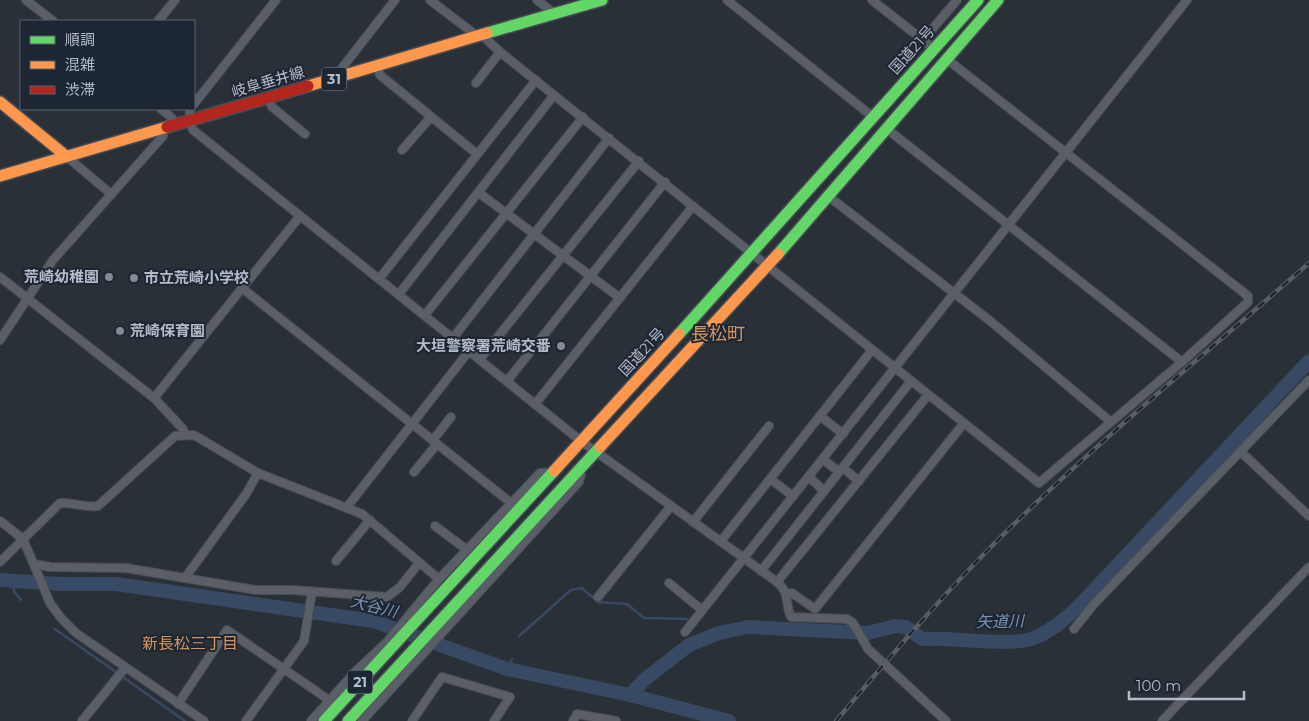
<svg xmlns="http://www.w3.org/2000/svg" width="1309" height="721" viewBox="0 0 1309 721" font-family="Montserrat,'Noto Sans JP',sans-serif">
<style>
.lines{fill:none;stroke-linecap:round;stroke-linejoin:round}
.stream{stroke:#384963;stroke-width:2.5}
.river{stroke:#384963;stroke-width:14}
.street-casing{stroke:#484c53;stroke-width:10}
.fast-casing{stroke:#484c53;stroke-width:14}
.slow-casing{stroke:#484c53;stroke-width:14}
.jam-casing{stroke:#484c53;stroke-width:14}
.street{stroke:#5a5e66;stroke-width:8}
.fast{stroke:#63d668;stroke-width:11}
.slow{stroke:#ff974d;stroke-width:11}
.jam{stroke:#b3261e;stroke-width:11}
.rail-casing{stroke:#595d64;stroke-width:4.5}
.rail{stroke:#1d2633;stroke-width:2.5;stroke-dasharray:8;stroke-linecap:butt}
.poi-dot{fill:#848b96;stroke:#1d2633;stroke-width:2}
.labels{text-anchor:middle;stroke-width:4;stroke-linejoin:round;paint-order:stroke}
.shield{fill:#1d2633;stroke:#878f9c;stroke-width:1}
.shield-label{font-size:14px;font-weight:bold;fill:#b4bcc9}
.street-label{font-size:15px;fill:#b4bcc9;stroke:#1d2633}
.poi-label{font-size:15px;font-weight:bold;fill:#b4bcc9;stroke:#1d2633;text-anchor:end}
.water-label{font-size:16px;font-style:italic;fill:#7c92b1;stroke:#1d2633}
.neighbourhood-label{font-size:16px;fill:#d59563;stroke:#1d2633}
.quarter-label{font-size:18px;fill:#d59563;stroke:#1d2633}
</style>
<rect width="100%" height="100%" fill="#2a3038"/>
<g class="lines">
<g class="stream">
<polyline points="11,582 15,593 21,600"/>
<polyline points="55,629 185,721"/>
<polyline points="519,636 571,590 582,588 598,602 627,604 644,618 687,619"/>
<polyline points="507,669 512,659"/>
</g>
<g class="river">
<polyline points="0,580 60,584 116,584 373,621 507,669 630,695 729,721"/>
<path d="M630,695L644,680L689,645L719,633L748,627L868,633L895,626L906,627L922,639C952,637 1011,647 1034,638C1051,631 1064,620 1078,607L1309,361"/>
</g>
<defs>
<g id="street">
<polyline points="26,0 53,21"/>
<polyline points="430,0 477,36"/>
<polyline points="537,0 555,14"/>
<polyline points="727,0 873,117"/>
<polyline points="872,0 933,48"/>
<polyline points="158,21 175,0"/>
<polyline points="482,35 500,52 1039,483 1111,422"/>
<polyline points="923,40 957,0"/>
<polyline points="377,66 380,75 477,154"/>
<polyline points="335,77 395,0"/>
<polyline points="476,83 500,52"/>
<polyline points="268,98 272,107 305,134"/>
<polyline points="194,104 276,0"/>
<polyline points="161,109 172,118 174,125"/>
<path d="M190,109L189,121L193,130L581,441L777,582C791,594 784,602 791,617L847,619L853,623L868,649L946,721"/>
<polyline points="887,129 1182,362 1248,302 1248,296 948,60"/>
<polyline points="402,150 431,117"/>
<polyline points="66,156 111,194"/>
<polyline points="479,193 620,298"/>
<polyline points="828,196 989,320 1111,422 1182,362"/>
<polyline points="0,277 154,398 183,429 185,435"/>
<polyline points="379,279 536,80"/>
<polyline points="242,288 511,503"/>
<polyline points="399,294 554,95"/>
<polyline points="425,315 583,117"/>
<polyline points="453,338 609,138"/>
<polyline points="0,340 53,260 163,136 163,128"/>
<polyline points="480,359 639,161"/>
<polyline points="508,380 665,182"/>
<polyline points="154,398 300,216"/>
<polyline points="536,403 693,206"/>
<polyline points="820,416 843,434"/>
<polyline points="433,440 451,417"/>
<polyline points="1241,452 1309,516"/>
<polyline points="823,459 839,472"/>
<polyline points="843,468 859,481"/>
<polyline points="414,472 437,444"/>
<polyline points="809,477 824,491"/>
<polyline points="770,479 793,496"/>
<polyline points="347,507 469,351"/>
<polyline points="0,521 23,539 50,603 61,618 76,633 204,721"/>
<polyline points="693,522 769,426"/>
<polyline points="435,526 467,550"/>
<polyline points="721,541 872,350"/>
<polyline points="336,561 370,520"/>
<path d="M0,562L60,503C73,502 84,508 98,506L175,436L194,435L258,473L362,514L439,579"/>
<polyline points="34,564 50,567 126,568 185,578 246,494 258,473"/>
<polyline points="761,571 911,381"/>
<polyline points="185,578 256,590 293,590 387,597 400,587 419,563"/>
<polyline points="777,582 928,395"/>
<polyline points="669,583 702,610"/>
<polyline points="787,594 792,593 815,609 964,423"/>
<polyline points="598,597 671,506"/>
<polyline points="1074,629 1094,604 1309,380"/>
<polyline points="685,632 1187,0"/>
<polyline points="178,704 227,630 332,702"/>
<polyline points="82,721 125,668"/>
<polyline points="246,721 304,641 312,592"/>
<polyline points="311,721 355,672 387,642 439,579 540,473 553,472"/>
<polyline points="362,721 579,482 581,475 578,470"/>
<polyline points="412,721 442,677 510,697 494,721"/>
<polyline points="573,721 577,714 616,721"/>
<polyline points="1162,721 1309,567"/>
</g>
<g id="fast">
<polyline points="487,33 602,0"/>
<polyline points="778,254 998,0"/>
<polyline points="679,334 978,0"/>
<polyline points="324,721 554,471"/>
<polyline points="348,721 600,447"/>
</g>
<g id="slow">
<polyline points="308,86 487,33"/>
<polyline points="0,102 66,156"/>
<polyline points="0,176 167,127"/>
<polyline points="600,447 778,254"/>
<polyline points="554,471 679,334"/>
</g>
<polyline id="jam" points="167,127 308,86"/>
</defs>
<use href="#street" class="street-casing"/>
<use href="#fast" class="fast-casing"/>
<use href="#slow" class="slow-casing"/>
<use href="#jam" class="jam-casing"/>
<use href="#street" class="street"/>
<use href="#fast" class="fast"/>
<use href="#slow" class="slow"/>
<use href="#jam" class="jam"/>
<defs>
<path id="rail" d="M836,721C884,664 932,607 984,554C1086,450 1200,359 1309,263"/>
</defs>
<use href="#rail" class="rail-casing"/>
<use href="#rail" class="rail"/>
</g>
<g class="poi-dot">
<circle cx="109" cy="277" r="5"/>
<circle cx="134" cy="278" r="5"/>
<circle cx="120" cy="331" r="5"/>
<circle cx="561" cy="346" r="5"/>
</g>
<g class="labels">
<g class="shield">
<rect x="321.5" y="67.5" width="25" height="23" rx="4"/>
<rect x="347.5" y="670.5" width="25" height="23" rx="4"/>
</g>
<g class="shield-label">
<text x="334" y="84">31</text>
<text x="360" y="687">21</text>
</g>
<g class="street-label">
<text transform="translate(912 50) rotate(-48)" y="5">国道21号</text>
<text transform="translate(268 82) rotate(-16)" y="5">岐阜垂井線</text>
<text transform="translate(642 352) rotate(-47)" y="5">国道21号</text>
</g>
<g class="poi-label">
<text x="99" y="282">荒崎幼稚園</text>
<text x="144" y="283" text-anchor="start">市立荒崎小学校</text>
<text x="130" y="336" text-anchor="start">荒崎保育園</text>
<text x="551" y="351">大垣警察署荒崎交番</text>
</g>
<g class="water-label">
<text transform="translate(374 606) rotate(14)" y="6">大谷川</text>
<text transform="translate(1000 621) rotate(-1)" y="6">矢道川</text>
</g>
<g class="neighbourhood-label">
<text x="190" y="649">新長松三丁目</text>
</g>
<g class="quarter-label">
<text x="718" y="340">長松町</text>
</g>
</g>
<rect x="20" y="20" width="175" height="90" fill="#1d2633" stroke="#59626f"/>
<rect x="30" y="36" width="25" height="8" fill="#63d668" stroke="#59626f"/>
<text x="65" y="45" font-size="15" fill="#b4bcc9">順調</text>
<rect x="30" y="61" width="25" height="8" fill="#ff974d" stroke="#59626f"/>
<text x="65" y="70" font-size="15" fill="#b4bcc9">混雑</text>
<rect x="30" y="86" width="25" height="8" fill="#b3261e" stroke="#59626f"/>
<text x="65" y="95" font-size="15" fill="#b4bcc9">渋滞</text>
<path d="M1129 691v8h115v-8" fill="none" stroke="#b4bcc9" stroke-width="2.5"/>
<text x="1136" y="691" font-size="15" fill="#b4bcc9" stroke="#1d2633" stroke-width="4" paint-order="stroke">100 m</text>
</svg>
